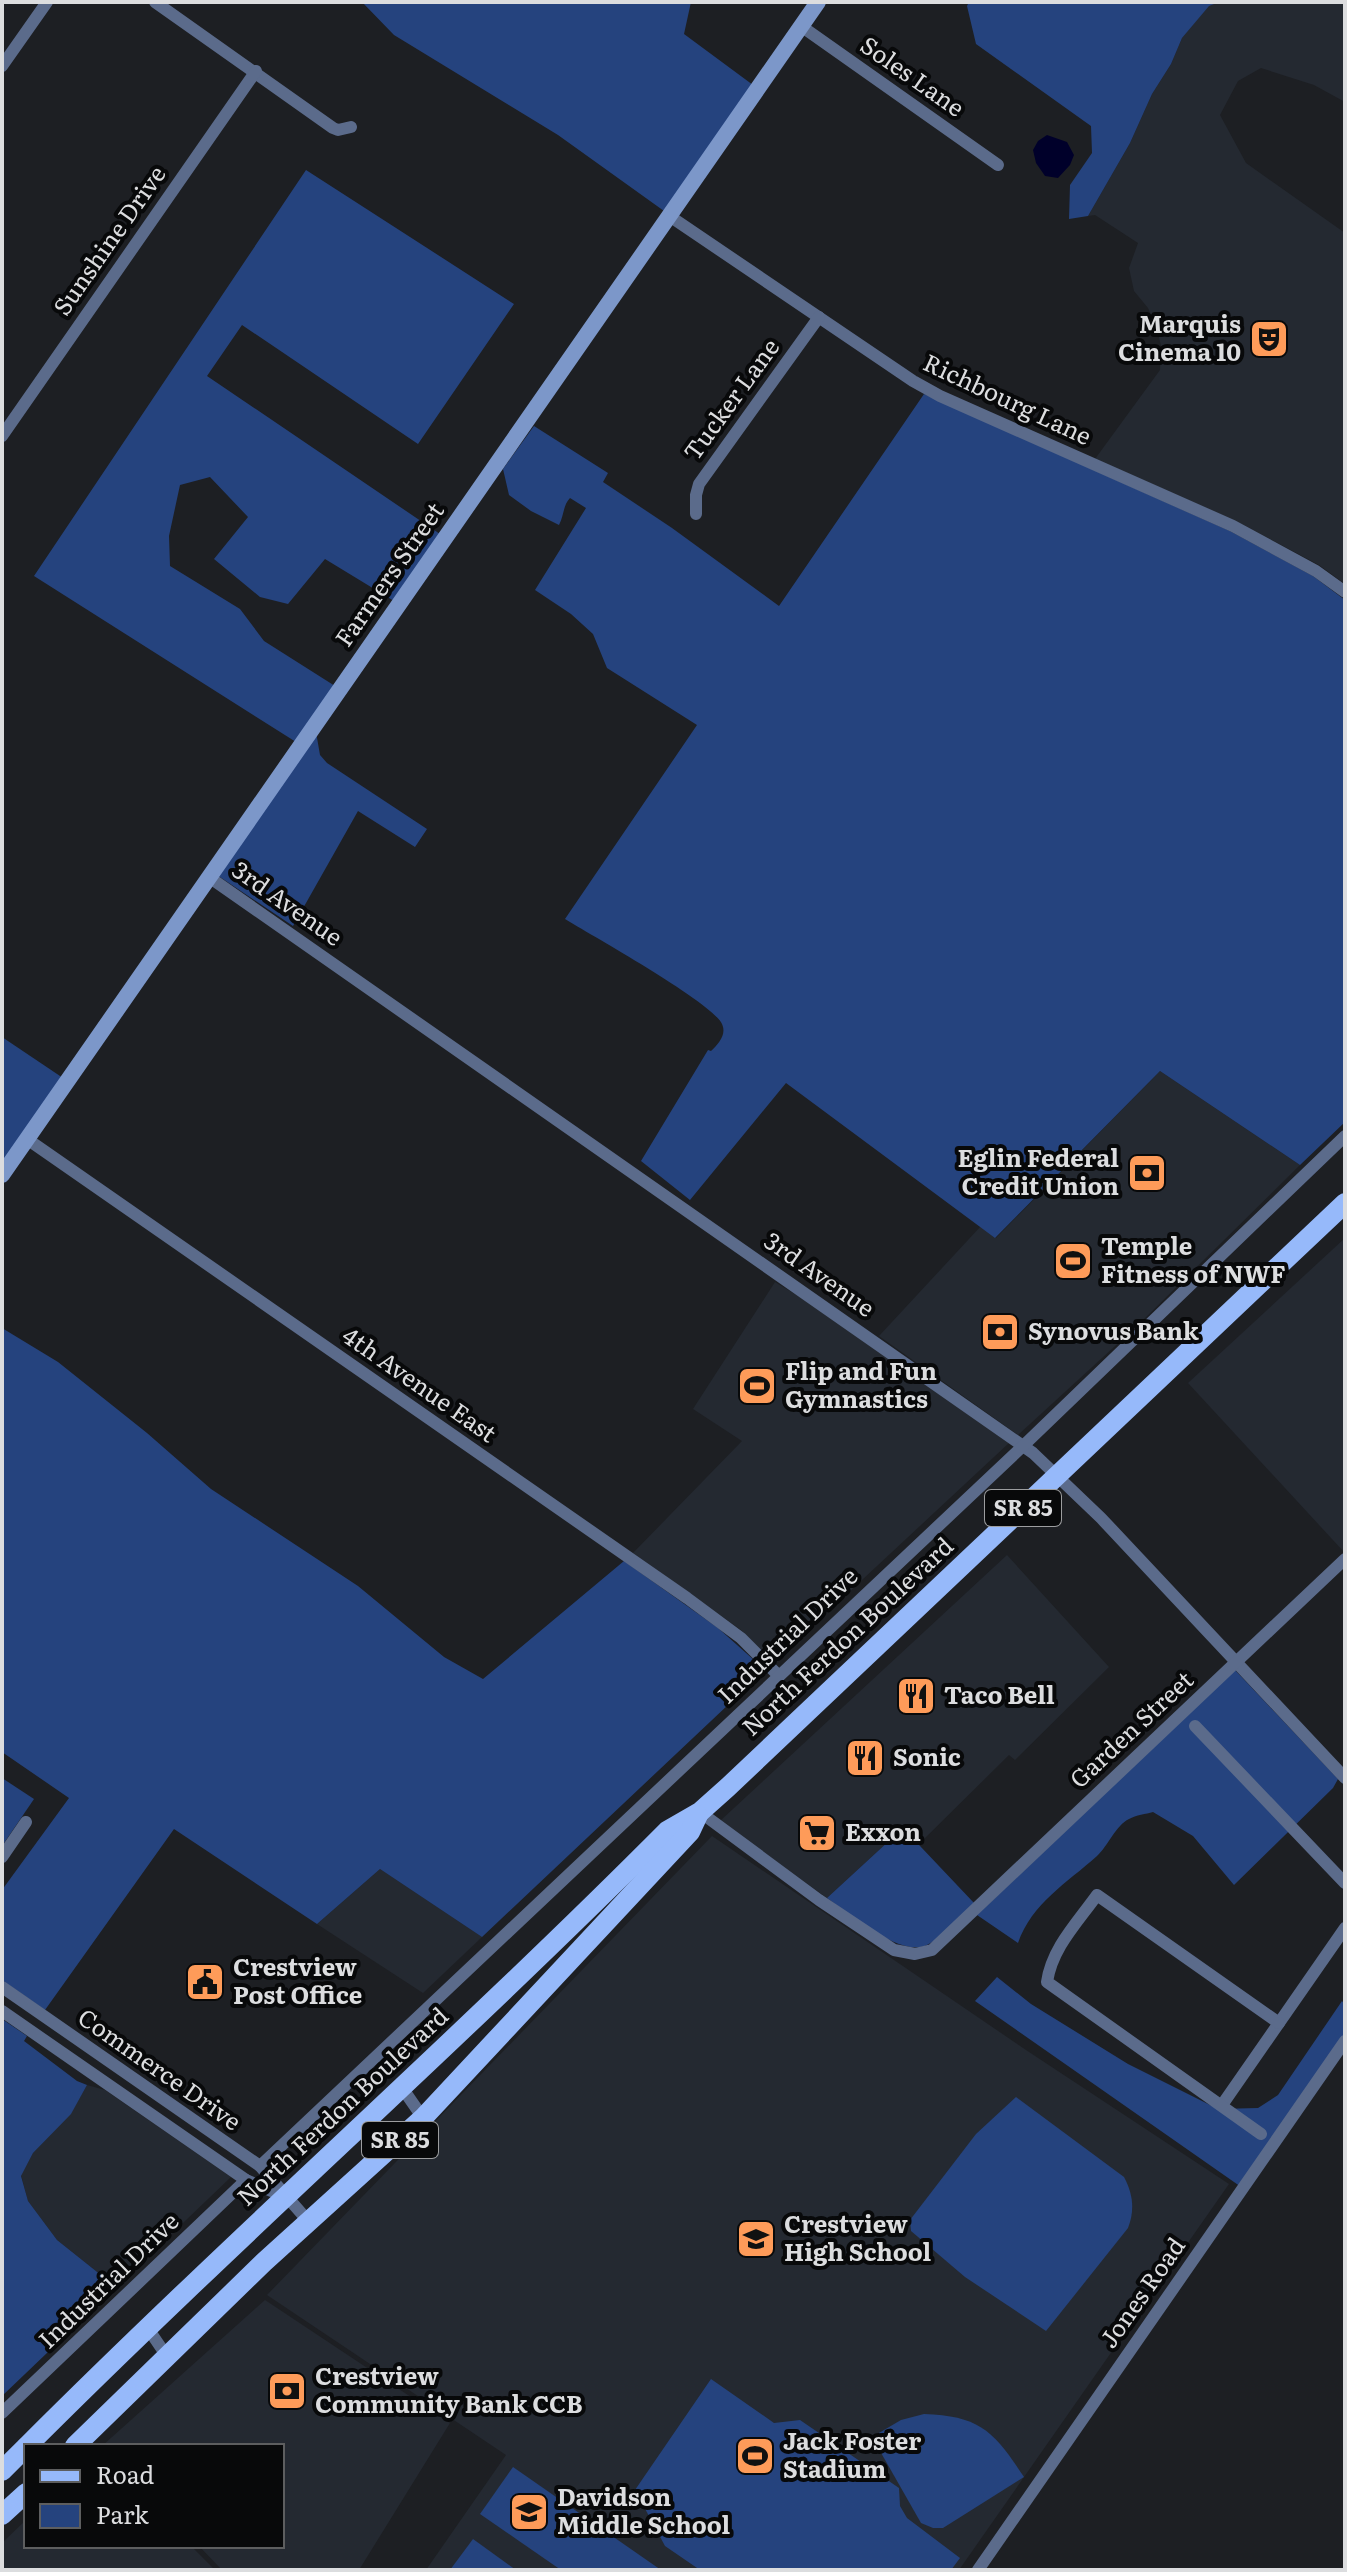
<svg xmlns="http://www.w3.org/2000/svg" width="1347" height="2572" viewBox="0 0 1347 2572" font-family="Literata,serif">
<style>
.built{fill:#242931}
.green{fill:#25437e}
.water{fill:#00002a}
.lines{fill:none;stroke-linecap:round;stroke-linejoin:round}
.street{stroke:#5b6b8b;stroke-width:12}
.secondary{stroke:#7c97c9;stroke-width:16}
.primary{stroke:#96b9fa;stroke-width:20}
.labels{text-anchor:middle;stroke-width:8;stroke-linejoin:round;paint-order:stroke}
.shield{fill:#08090a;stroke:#9c9d9f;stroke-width:2}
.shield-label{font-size:22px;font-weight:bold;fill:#dcdddf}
.street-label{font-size:24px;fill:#dcdddf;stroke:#08090a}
.poi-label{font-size:24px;font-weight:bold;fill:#dcdddf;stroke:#08090a;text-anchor:start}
</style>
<rect width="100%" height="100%" fill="#1d1f23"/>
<g class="built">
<polygon points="1219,2 1345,2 1345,102 1314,85 1261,68 1238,81 1220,115 1246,163 1345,233 1345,584 1319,565 1236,521 1095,459 1160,370 1161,346 1157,329 1148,308 1134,291 1129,268 1138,243 1095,215 1088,216 1130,143 1152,94 1171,64 1182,38 1209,5"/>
<polygon points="1160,1071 1300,1165 1138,1325 1018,1435 879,1336 981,1226 996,1238"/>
<polygon points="1345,1238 1345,1551 1344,1552 1188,1383"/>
<polygon points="775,1282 800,1297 1009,1443 774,1662 741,1630 633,1553 742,1441 693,1409"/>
<polygon points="1007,1555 1109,1667 1015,1760 1009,1755 919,1844 903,1828 827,1898 720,1821"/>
<polygon points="712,1836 1026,2050 1229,2184 959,2570 426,2570 506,2455 267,2295"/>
<polygon points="380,1869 482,1937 423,1993 317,1924"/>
<polygon points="87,2085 105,2090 231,2177 116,2287 57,2240 28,2201 21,2175 33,2153 71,2113"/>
<polygon points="265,2300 450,2423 359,2570 222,2570 199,2546 282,2546 282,2446 102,2446"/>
<polygon points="26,2520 26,2546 191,2546 215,2570 2,2570 2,2543"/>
</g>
<g class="green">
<polygon points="362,2 691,2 684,34 753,85 664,211 558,135 394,35"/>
<polygon points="969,2 1219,2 1209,6 1182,38 1171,64 1152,94 1130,143 1088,216 1069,219 1070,185 1092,153 1091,126 976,44 967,6"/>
<polygon points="306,170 514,304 418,444 242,325 207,376 440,534 394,601 325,559 288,604 260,597 214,559 248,517 210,477 180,485 169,536 170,566 240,609 264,641 335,686 296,742 34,576"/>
<path d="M924,394L1230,531L1313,576L1345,600V1122L1300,1165L1160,1071L995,1238L786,1083L690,1200L641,1161L708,1050L711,1051C718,1044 727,1035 722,1024C713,1003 591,935 565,919L697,725L607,668L593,634L571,614L535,590L586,508L570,498C563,505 564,516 559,525L531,511L509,495L503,469L534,426L608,473L603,482L672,528L779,606Z"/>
<polygon points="316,732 320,755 327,763 427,829 415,847 358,811 293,926 217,875"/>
<polygon points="2,1037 63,1078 2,1165"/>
<polygon points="2,1328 58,1362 147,1433 211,1489 358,1586 444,1657 483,1679 624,1561 718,1628 765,1670 482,1937 380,1869 317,1924 174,1829 45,2010 2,1980 2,1890 69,1798 2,1752"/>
<path d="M1235,1670L1338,1779L1333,1788L1234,1885L1193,1836L1153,1812C1146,1814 1136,1815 1129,1819C1116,1825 1108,1846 1097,1856C1067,1883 1032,1903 1018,1943L977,1915Z"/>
<polygon points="2,1778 34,1799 2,1846"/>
<path d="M903,1828L974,1903C960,1916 944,1937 927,1945C900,1958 849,1913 827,1898Z"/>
<polygon points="997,1977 1031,2004 1128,2064 1218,2109 1258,2108 1278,2095 1342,2001 1345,2005 1345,2047 1244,2189 975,2001"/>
<polygon points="2,2019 27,2036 24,2041 77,2081 87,2085 71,2114 33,2153 21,2176 28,2201 57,2240 116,2287 2,2396"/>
<path d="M1016,2097L1124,2177C1133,2194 1135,2210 1128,2228L1046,2331L965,2277L911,2231L910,2220L976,2134Z"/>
<polygon points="711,2379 774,2423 800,2420 899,2488 900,2506 907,2518 960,2558 951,2570 700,2570 665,2546 635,2490"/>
<path d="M924,2414C981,2416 994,2432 1024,2477L943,2528H933L921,2523L872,2437L901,2420Z"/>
<polygon points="513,2467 661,2570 561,2570 480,2514"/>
<polygon points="473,2539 516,2570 450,2570"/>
</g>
<polygon class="water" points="1047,135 1067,142 1074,155 1070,165 1058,178 1045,176 1036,163 1033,150 1038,141"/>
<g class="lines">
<g class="street">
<polyline points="155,2 333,128 338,130 351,127"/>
<polyline points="801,26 998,165"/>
<polyline points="2,66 47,2"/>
<polyline points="668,215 913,381 940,396 1233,526 1316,571 1345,592"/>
<polyline points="2,436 256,71"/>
<polyline points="696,514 696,495 699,484 819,317"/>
<polyline points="209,877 1033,1453 1101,1518 1345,1778"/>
<polyline points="27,1139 687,1598 741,1638 779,1676"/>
<polyline points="1195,1726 1345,1883"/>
<polyline points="700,1812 819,1900 894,1950 915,1954 932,1950 1345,1559"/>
<polyline points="2,1857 26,1822"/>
<polyline points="2,1987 260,2166 309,2222"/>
<polyline points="2,2011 246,2180 283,2196"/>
<polyline points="403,2089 423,2118"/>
<polyline points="1222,2105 1345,1928"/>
<path d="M1261,2134L1047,1982C1052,1948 1077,1923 1097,1895L1279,2023"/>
<polyline points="260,2166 1023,1446 1345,1136"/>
<polyline points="147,2327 168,2358"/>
<polyline points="2,2413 246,2180"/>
<polyline points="978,2570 1345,2041"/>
</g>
<polyline class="secondary" points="2,1175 818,2"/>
<g class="primary">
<path d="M27,2446C236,2237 458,2041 667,1831L700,1812L728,1787L1345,1203"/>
<polyline points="75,2446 264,2262 423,2118 690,1832 698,1815"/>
<polyline points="2,2471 26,2447"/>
<polyline points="2,2515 26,2493"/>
</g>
</g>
<defs>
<symbol id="theatre-square" viewBox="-11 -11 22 22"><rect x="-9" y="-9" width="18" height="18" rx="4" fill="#fe9b59" stroke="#08090a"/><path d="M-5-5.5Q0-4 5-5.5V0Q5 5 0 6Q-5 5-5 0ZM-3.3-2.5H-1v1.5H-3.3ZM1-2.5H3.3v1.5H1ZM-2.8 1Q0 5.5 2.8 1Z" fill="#111"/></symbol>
<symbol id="bank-square" viewBox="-11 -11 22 22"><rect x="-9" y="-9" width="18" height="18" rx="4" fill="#fe9b59" stroke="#08090a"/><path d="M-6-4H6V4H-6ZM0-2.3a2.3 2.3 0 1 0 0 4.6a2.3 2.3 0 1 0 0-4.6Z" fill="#111"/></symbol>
<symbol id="stadium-square" viewBox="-11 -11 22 22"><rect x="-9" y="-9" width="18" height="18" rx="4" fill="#fe9b59" stroke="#08090a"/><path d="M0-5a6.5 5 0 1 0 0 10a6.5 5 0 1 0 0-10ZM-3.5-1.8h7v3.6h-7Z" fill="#111"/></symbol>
<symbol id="restaurant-square" viewBox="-11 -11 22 22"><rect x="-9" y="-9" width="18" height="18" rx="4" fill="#fe9b59" stroke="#08090a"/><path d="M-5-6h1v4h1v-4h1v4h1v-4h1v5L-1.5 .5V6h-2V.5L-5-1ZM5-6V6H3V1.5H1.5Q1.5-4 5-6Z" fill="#111"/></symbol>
<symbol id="supermarket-square" viewBox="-11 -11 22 22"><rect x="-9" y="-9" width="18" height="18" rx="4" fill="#fe9b59" stroke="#08090a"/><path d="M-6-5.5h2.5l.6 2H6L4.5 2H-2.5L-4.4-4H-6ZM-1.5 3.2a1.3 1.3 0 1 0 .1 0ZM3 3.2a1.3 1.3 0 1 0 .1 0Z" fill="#111"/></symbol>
<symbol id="civic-square" viewBox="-11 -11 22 22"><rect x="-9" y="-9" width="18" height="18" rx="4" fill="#fe9b59" stroke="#08090a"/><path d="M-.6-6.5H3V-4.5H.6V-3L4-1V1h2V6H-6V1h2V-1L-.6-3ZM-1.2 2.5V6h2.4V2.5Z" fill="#111"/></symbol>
<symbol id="school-square" viewBox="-11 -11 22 22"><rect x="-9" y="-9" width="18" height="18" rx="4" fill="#fe9b59" stroke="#08090a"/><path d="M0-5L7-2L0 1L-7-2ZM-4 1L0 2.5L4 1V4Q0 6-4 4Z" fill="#111"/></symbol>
</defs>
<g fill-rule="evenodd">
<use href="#theatre-square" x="1247" y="317" width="44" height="44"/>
<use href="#bank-square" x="1125" y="1151" width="44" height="44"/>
<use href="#stadium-square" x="1051" y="1239" width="44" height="44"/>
<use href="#bank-square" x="978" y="1310" width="44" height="44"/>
<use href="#stadium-square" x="735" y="1364" width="44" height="44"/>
<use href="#restaurant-square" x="894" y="1674" width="44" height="44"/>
<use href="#restaurant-square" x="843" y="1736" width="44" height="44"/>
<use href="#supermarket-square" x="795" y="1811" width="44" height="44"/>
<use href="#civic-square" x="183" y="1960" width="44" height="44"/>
<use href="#school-square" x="734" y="2217" width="44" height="44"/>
<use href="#bank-square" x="265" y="2369" width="44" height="44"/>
<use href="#stadium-square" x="733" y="2434" width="44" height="44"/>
<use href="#school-square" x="507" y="2490" width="44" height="44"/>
</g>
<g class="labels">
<g class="shield">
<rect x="985" y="1490" width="76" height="36" rx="6"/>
<rect x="362" y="2122" width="76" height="36" rx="6"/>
</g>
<g class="shield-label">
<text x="1023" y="1516">SR 85</text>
<text x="400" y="2148">SR 85</text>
</g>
<g class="street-label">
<text transform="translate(912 77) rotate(35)" y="8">Soles Lane</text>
<text transform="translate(110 241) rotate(-55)" y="8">Sunshine Drive</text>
<text transform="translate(732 400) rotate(-54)" y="8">Tucker Lane</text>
<text transform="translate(1007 400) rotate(25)" y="8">Richbourg Lane</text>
<text transform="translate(390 575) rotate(-55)" y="8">Farmers Street</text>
<text transform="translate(287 904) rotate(35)" y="8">3rd Avenue</text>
<text transform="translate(819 1275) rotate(35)" y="8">3rd Avenue</text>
<text transform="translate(419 1385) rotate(35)" y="8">4th Avenue East</text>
<text transform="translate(788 1636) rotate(-44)" y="8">Industrial Drive</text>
<text transform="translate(848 1637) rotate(-43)" y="8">North Ferdon Boulevard</text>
<text transform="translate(1132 1730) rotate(-43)" y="8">Garden Street</text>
<text transform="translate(159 2070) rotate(35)" y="8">Commerce Drive</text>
<text transform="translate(343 2107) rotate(-43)" y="8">North Ferdon Boulevard</text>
<text transform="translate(109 2281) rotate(-44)" y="8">Industrial Drive</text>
<text transform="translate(1143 2293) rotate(-55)" y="8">Jones Road</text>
</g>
<g class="poi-label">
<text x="1241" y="333" text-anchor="end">Marquis<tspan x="1241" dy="28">Cinema 10</tspan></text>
<text x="1119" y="1167" text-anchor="end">Eglin Federal<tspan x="1119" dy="28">Credit Union</tspan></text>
<text x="1101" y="1255">Temple<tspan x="1101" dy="28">Fitness of NWF</tspan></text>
<text x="1028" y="1340">Synovus Bank</text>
<text x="785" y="1380">Flip and Fun<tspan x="785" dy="28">Gymnastics</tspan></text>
<text x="944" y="1704">Taco Bell</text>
<text x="893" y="1766">Sonic</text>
<text x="845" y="1841">Exxon</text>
<text x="233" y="1976">Crestview<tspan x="233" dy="28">Post Office</tspan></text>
<text x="784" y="2233">Crestview<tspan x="784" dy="28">High School</tspan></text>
<text x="315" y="2385">Crestview<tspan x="315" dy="28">Community Bank CCB</tspan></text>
<text x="783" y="2450">Jack Foster<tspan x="783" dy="28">Stadium</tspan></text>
<text x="557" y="2506">Davidson<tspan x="557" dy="28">Middle School</tspan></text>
</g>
</g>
<rect width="1347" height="2572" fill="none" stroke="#dcdddf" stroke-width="8"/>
<rect x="24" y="2444" width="260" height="104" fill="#08090a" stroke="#5d5e5f" stroke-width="2"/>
<rect x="40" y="2470" width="40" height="12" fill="#96b9fa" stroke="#5d5e5f" stroke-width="2"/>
<text x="96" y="2484" font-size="24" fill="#dcdddf">Road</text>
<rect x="40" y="2504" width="40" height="24" fill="#25437e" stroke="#5d5e5f" stroke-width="2"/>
<text x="96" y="2524" font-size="24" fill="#dcdddf">Park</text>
</svg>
